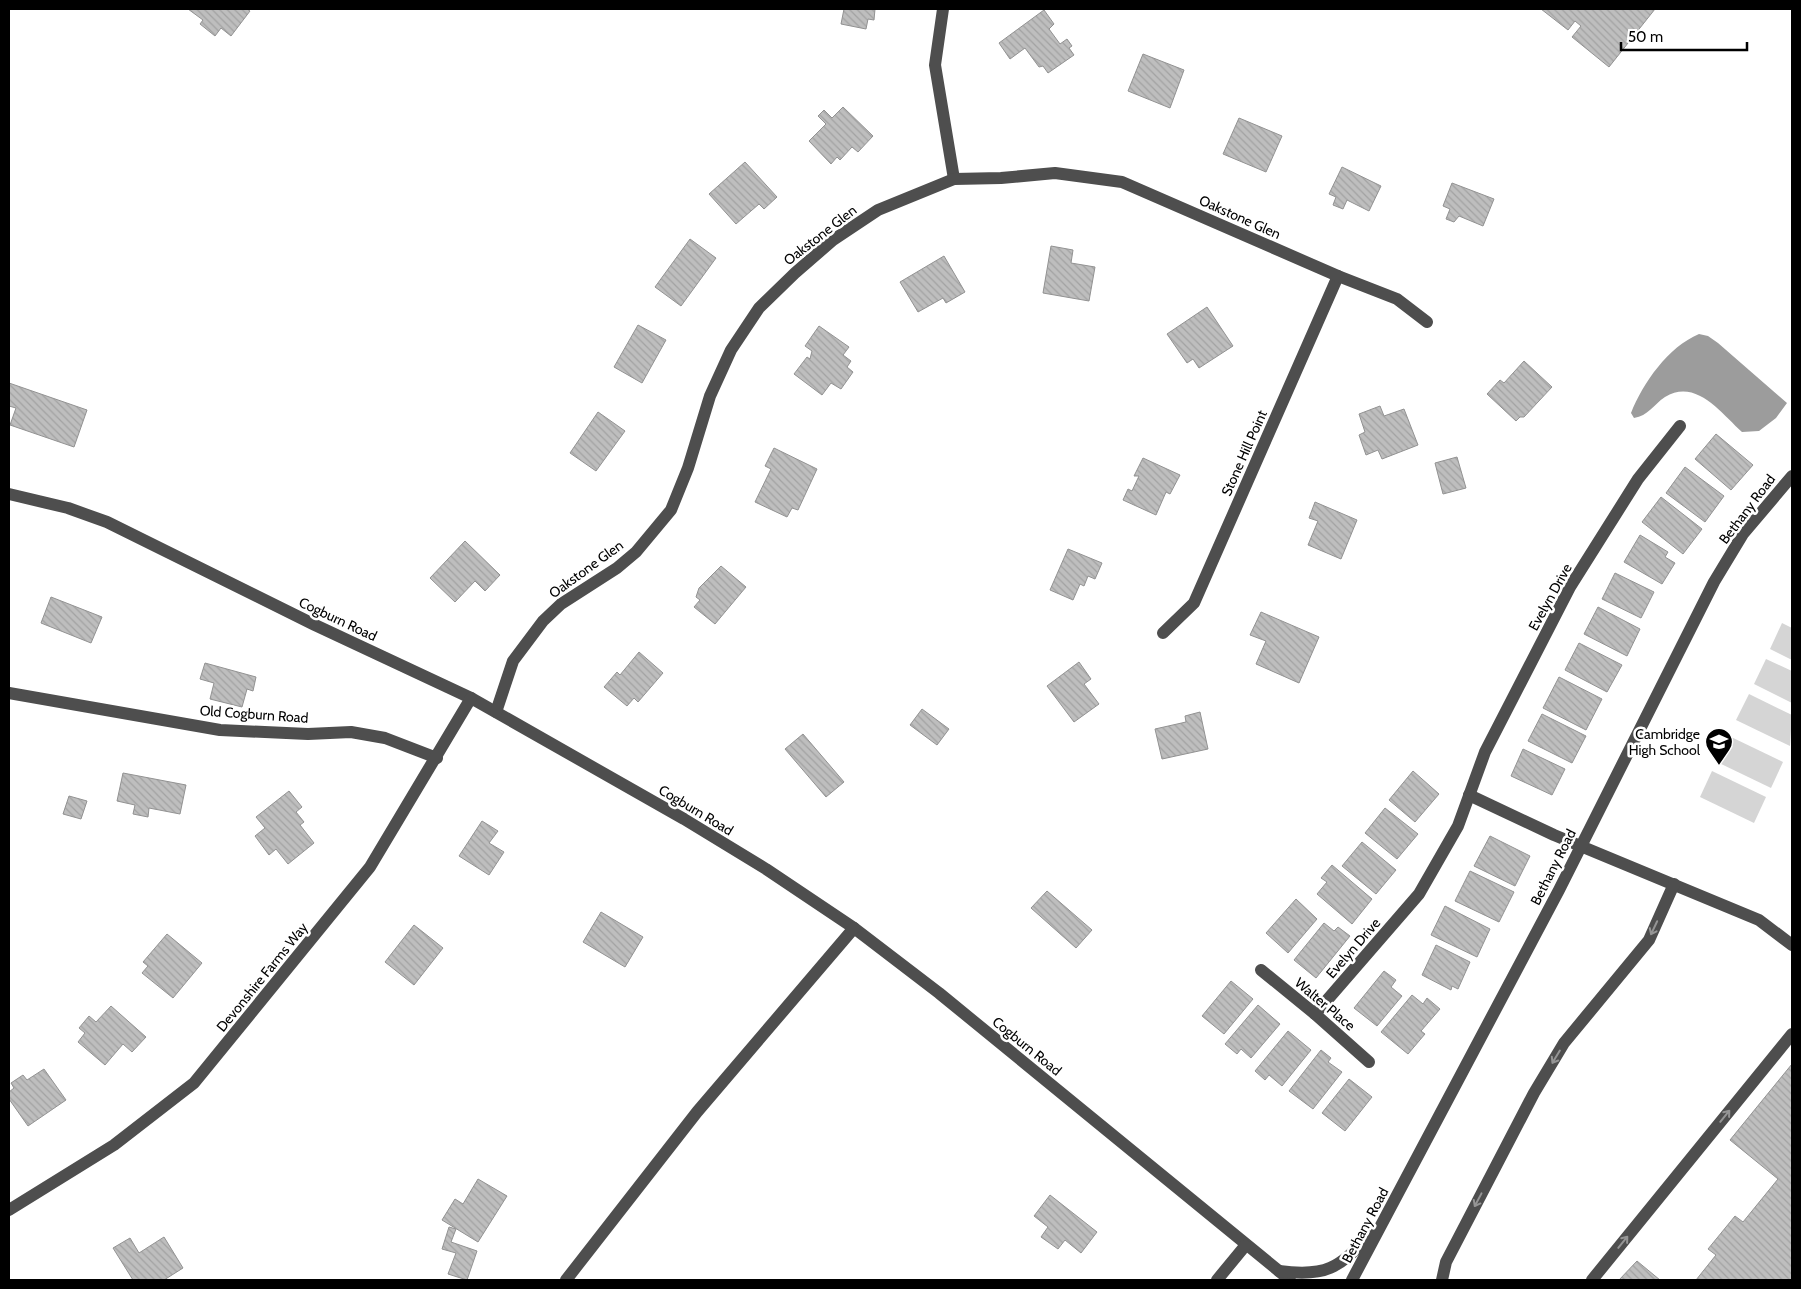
<svg xmlns="http://www.w3.org/2000/svg" width="1801" height="1289" viewBox="0 0 1801 1289" font-family="Cabin,sans-serif">
<style>
.pitch{fill:#d5d5d5}
.water{fill:#9c9c9c}
.building{fill:url(#building-back-hatch);stroke:#929292}
.lines{fill:none;stroke-linecap:round;stroke-linejoin:round}
.minor{stroke:#4e4e4e;stroke-width:12}
.oneway{stroke:#959595}
.labels{text-anchor:middle;stroke-width:5;stroke-linejoin:round;paint-order:stroke}
.street-label{font-size:14px;fill:#000;stroke:#fff}
.poi-label{font-size:14px;fill:#000;stroke:#fff;text-anchor:end}
</style>
<defs>
<pattern id="building-back-hatch" width="6" height="6" patternUnits="userSpaceOnUse" patternTransform="scale(1.25)"><rect width="6" height="6" fill="#bebebe"/><path d="M-1 5l2 2M0 0l6 6M5-1l2 2" fill="none" stroke="#a2a2a2"/></pattern>
</defs>
<rect width="100%" height="100%" fill="#fff"/>
<g class="pitch">
<polygon points="1782,623 1792,628 1792,660 1770,649"/>
<polygon points="1766,659 1792,671 1792,703 1754,684"/>
<polygon points="1749,694 1792,715 1790,746 1736,720"/>
<polygon points="1729,736 1783,762 1771,788 1717,762"/>
<polygon points="1712,771 1766,797 1754,823 1700,797"/>
</g>
<path class="water" d="M1699,334L1708,336L1718,343L1787,403L1776,418L1759,431L1742,432C1721,413 1696,378 1665,397C1653,405 1648,416 1634,418L1631,413C1643,383 1668,347 1699,334Z"/>
<g class="building">
<polygon points="188,9 247,9 250,11 231,36 221,28 215,36 200,24 203,20"/>
<polygon points="844,9 875,9 874,20 868,19 866,29 841,24"/>
<polygon points="1541,9 1655,9 1609,67 1572,37 1581,26 1575,21 1568,30"/>
<polygon points="1044,10 1054,24 1049,29 1060,44 1067,39 1072,46 1069,48 1074,55 1048,73 1043,66 1039,67 1025,48 1010,59 999,43"/>
<polygon points="1143,54 1184,70 1170,108 1128,91"/>
<polygon points="843,107 873,136 858,152 852,147 840,160 837,157 831,164 809,141 826,124 818,116 824,110 832,118"/>
<polygon points="1239,118 1282,136 1266,172 1223,154"/>
<polygon points="745,162 777,197 764,209 759,204 736,224 709,194"/>
<polygon points="1342,167 1381,186 1369,211 1347,200 1343,209 1333,205 1336,197 1329,194"/>
<polygon points="1452,183 1494,199 1483,226 1459,216 1454,222 1446,219 1450,209 1443,206"/>
<polygon points="690,239 716,258 681,306 655,287"/>
<polygon points="1051,246 1073,250 1071,263 1095,267 1089,301 1043,293"/>
<polygon points="944,256 965,292 946,303 943,298 918,312 900,282"/>
<polygon points="1207,307 1233,346 1199,368 1193,359 1187,363 1167,334"/>
<polygon points="638,325 666,340 642,383 614,367"/>
<polygon points="819,326 849,347 843,355 851,361 847,367 853,372 841,389 831,383 822,395 794,374 807,357 810,359 812,351 805,346"/>
<polygon points="1524,361 1552,387 1524,417 1520,417 1516,421 1487,394 1500,380 1504,383"/>
<polygon points="9,383 87,410 74,447 10,425 16,408 9,406"/>
<polygon points="1380,406 1384,416 1404,409 1418,445 1382,459 1378,450 1366,455 1359,435 1365,432 1359,414"/>
<polygon points="598,412 625,431 596,471 570,453"/>
<polygon points="1716,434 1753,465 1731,490 1695,459"/>
<polygon points="774,448 817,469 798,510 792,508 787,517 755,502 771,469 765,466"/>
<polygon points="1457,457 1466,488 1443,494 1435,463"/>
<polygon points="1143,458 1180,475 1170,494 1166,492 1156,515 1123,500 1128,489 1132,491 1139,476 1134,476"/>
<polygon points="1685,467 1724,496 1705,522 1666,493"/>
<polygon points="1661,497 1702,529 1683,554 1642,522"/>
<polygon points="1315,502 1357,520 1341,559 1308,545 1318,521 1309,518"/>
<polygon points="1640,535 1668,552 1665,557 1675,563 1662,584 1624,562"/>
<polygon points="465,541 500,575 485,591 475,581 455,602 430,578"/>
<polygon points="1068,549 1102,563 1095,579 1088,576 1084,586 1080,584 1073,600 1050,590"/>
<polygon points="721,566 746,587 715,624 694,607 700,600 696,597 699,588"/>
<polygon points="1615,573 1654,592 1641,618 1602,599"/>
<polygon points="51,597 102,617 91,643 41,623"/>
<polygon points="1598,607 1640,629 1627,656 1584,634"/>
<polygon points="1261,612 1319,637 1299,683 1256,664 1266,641 1250,635"/>
<polygon points="1579,643 1622,665 1607,692 1565,670"/>
<polygon points="639,652 663,673 638,702 634,698 627,706 604,687 617,672 620,675"/>
<polygon points="1079,662 1091,679 1084,684 1099,704 1074,722 1047,686"/>
<polygon points="205,663 256,677 253,691 247,689 242,707 210,699 214,683 200,679"/>
<polygon points="1559,677 1602,699 1586,730 1543,708"/>
<polygon points="922,709 949,729 937,745 910,725"/>
<polygon points="1200,712 1208,749 1162,759 1155,729 1186,722 1185,716"/>
<polygon points="1542,714 1586,736 1572,763 1528,741"/>
<polygon points="803,734 844,782 826,797 785,749"/>
<polygon points="1523,749 1565,769 1552,795 1511,776"/>
<polygon points="1413,771 1439,794 1415,822 1389,800"/>
<polygon points="123,773 186,785 180,814 149,808 148,817 133,814 135,805 117,801"/>
<polygon points="289,791 302,807 296,812 304,822 300,825 314,843 288,864 276,849 269,855 255,836 265,828 256,817"/>
<polygon points="69,796 87,801 81,819 63,814"/>
<polygon points="1385,808 1418,834 1397,859 1365,833"/>
<polygon points="482,821 498,831 489,843 504,852 489,875 459,856"/>
<polygon points="1490,836 1530,856 1515,886 1474,866"/>
<polygon points="1362,842 1396,870 1376,894 1342,866"/>
<polygon points="1332,865 1372,899 1352,924 1317,894 1327,882 1321,878"/>
<polygon points="1470,871 1514,892 1499,922 1455,901"/>
<polygon points="1047,891 1092,930 1076,948 1031,908"/>
<polygon points="1296,899 1317,919 1288,953 1266,933"/>
<polygon points="1445,906 1490,929 1477,957 1431,935"/>
<polygon points="601,912 643,937 625,967 583,942"/>
<polygon points="1324,923 1334,931 1338,927 1350,936 1316,978 1294,960"/>
<polygon points="414,925 443,948 414,985 385,962"/>
<polygon points="167,934 202,963 173,998 142,973 148,966 143,962"/>
<polygon points="1436,945 1470,962 1458,989 1452,986 1451,990 1422,975"/>
<polygon points="1384,971 1396,980 1391,987 1402,996 1377,1026 1354,1008"/>
<polygon points="1231,981 1253,999 1224,1034 1202,1016"/>
<polygon points="1412,995 1423,1004 1427,998 1440,1009 1421,1031 1425,1034 1408,1054 1381,1032"/>
<polygon points="1258,1005 1280,1024 1251,1058 1241,1049 1237,1054 1225,1044"/>
<polygon points="111,1006 146,1037 132,1052 123,1044 105,1065 78,1042 85,1033 79,1028 89,1016 96,1022"/>
<polygon points="1288,1031 1311,1050 1282,1086 1269,1075 1265,1080 1255,1071"/>
<polygon points="1321,1050 1331,1058 1328,1062 1342,1072 1313,1109 1289,1091"/>
<polygon points="1792,1064 1792,1280 1696,1280 1716,1255 1708,1249 1735,1216 1743,1222 1778,1179 1730,1140"/>
<polygon points="44,1069 66,1100 28,1126 9,1099 9,1092 14,1088 11,1083 23,1075 27,1080"/>
<polygon points="1349,1079 1372,1097 1345,1131 1322,1113"/>
<polygon points="478,1179 507,1196 478,1242 442,1220 455,1199 463,1204"/>
<polygon points="1050,1195 1097,1232 1081,1253 1065,1240 1058,1249 1041,1237 1048,1227 1034,1216"/>
<polygon points="449,1227 456,1229 451,1242 477,1251 467,1280 448,1274 456,1253 442,1249"/>
<polygon points="164,1237 183,1268 164,1280 133,1280 113,1248 130,1238 139,1253"/>
<polygon points="1637,1261 1660,1280 1619,1280"/>
</g>
<g class="lines">
<g class="minor">
<polyline points="943,9 935,65 954,179"/>
<polyline points="9,494 68,508 107,522 315,625 471,698 684,819 766,869 854,928 939,993 1290,1280"/>
<polyline points="1163,633 1194,603 1338,276"/>
<polyline points="9,693 220,730 308,734 351,732 385,738 437,758"/>
<polyline points="496,712 513,661 543,621 561,604 617,568 636,552 671,510 688,468 710,396 731,350 759,308 795,273 833,240 878,210 954,179 1001,178 1055,173 1122,182 1338,276 1397,299 1427,322"/>
<polyline points="1469,795 1554,835 1759,920 1792,945"/>
<polyline points="1261,970 1315,1014 1369,1062"/>
<polyline points="1315,1014 1419,894 1458,826 1485,752 1570,587 1638,479 1680,426"/>
<polyline points="9,1210 114,1145 194,1083 370,867 471,698"/>
<path d="M1279,1271C1330,1278 1339,1266 1374,1232"/>
<polyline points="566,1280 697,1112 854,928"/>
<polyline points="1217,1280 1245,1246"/>
<polyline points="1352,1280 1559,890 1714,582 1743,534 1792,476"/>
<polyline points="1442,1280 1446,1262 1534,1093 1564,1043 1649,940 1674,884"/>
<polyline points="1592,1280 1792,1034"/>
</g>
</g>
<defs><path id="oneway-shaft" d="M-6 0H5M1.5-3L5.5 0L1.5 3" fill="none" stroke-width="1.6" stroke-linecap="round" stroke-linejoin="round" transform="scale(1.25)"/></defs>
<g class="oneway">
<use href="#oneway-shaft" transform="translate(1654 928) rotate(115)"/>
<use href="#oneway-shaft" transform="translate(1556 1057) rotate(121)"/>
<use href="#oneway-shaft" transform="translate(1725 1116) rotate(-51)"/>
<use href="#oneway-shaft" transform="translate(1478 1200) rotate(118)"/>
<use href="#oneway-shaft" transform="translate(1623 1242) rotate(-51)"/>
</g>
<defs>
<symbol id="school-pin" viewBox="-11 -11 22 30"><path d="M0 17L-7.5 6A9.5 9.5 0 1 1 7.5 6Z" fill="#000" stroke="#fff"/><path d="M0-5L7-2L0 1L-7-2ZM-4 1L0 2.5L4 1V4Q0 6-4 4Z" fill="#fff"/></symbol>
</defs>
<g fill-rule="evenodd">
<use href="#school-pin" x="1703" y="726" width="32" height="43"/>
</g>
<g class="labels">
<g class="street-label">
<text transform="translate(1240 217) rotate(24)" y="5">Oakstone Glen</text>
<text transform="translate(820 235) rotate(-38)" y="5">Oakstone Glen</text>
<text transform="translate(1244 453) rotate(-66)" y="5">Stone Hill Point</text>
<text transform="translate(1747 509) rotate(-53)" y="5">Bethany Road</text>
<text transform="translate(586 569) rotate(-36)" y="5">Oakstone Glen</text>
<text transform="translate(1550 597) rotate(-61)" y="5">Evelyn Drive</text>
<text transform="translate(338 619) rotate(25)" y="5">Cogburn Road</text>
<text transform="translate(254 714) rotate(4)" y="5">Old Cogburn Road</text>
<text transform="translate(696 810) rotate(31)" y="5">Cogburn Road</text>
<text transform="translate(1553 867) rotate(-63)" y="5">Bethany Road</text>
<text transform="translate(1353 948) rotate(-49)" y="5">Evelyn Drive</text>
<text transform="translate(262 977) rotate(-51)" y="5">Devonshire Farms Way</text>
<text transform="translate(1325 1004) rotate(40)" y="5">Walter Place</text>
<text transform="translate(1027 1046) rotate(39)" y="5">Cogburn Road</text>
<text transform="translate(1365 1225) rotate(-62)" y="5">Bethany Road</text>
</g>
<g class="poi-label">
<text x="1700" y="739">Cambridge<tspan x="1700" dy="16">High School</tspan></text>
</g>
</g>
<rect width="1801" height="1289" fill="none" stroke="#000000" stroke-width="20"/>
<path d="M1621 42v8h126v-8" fill="none" stroke="#000000" stroke-width="2.5"/>
<text x="1628" y="42" font-size="15" fill="#000000" stroke="#ffffff" stroke-width="4" paint-order="stroke">50 m</text>
</svg>
